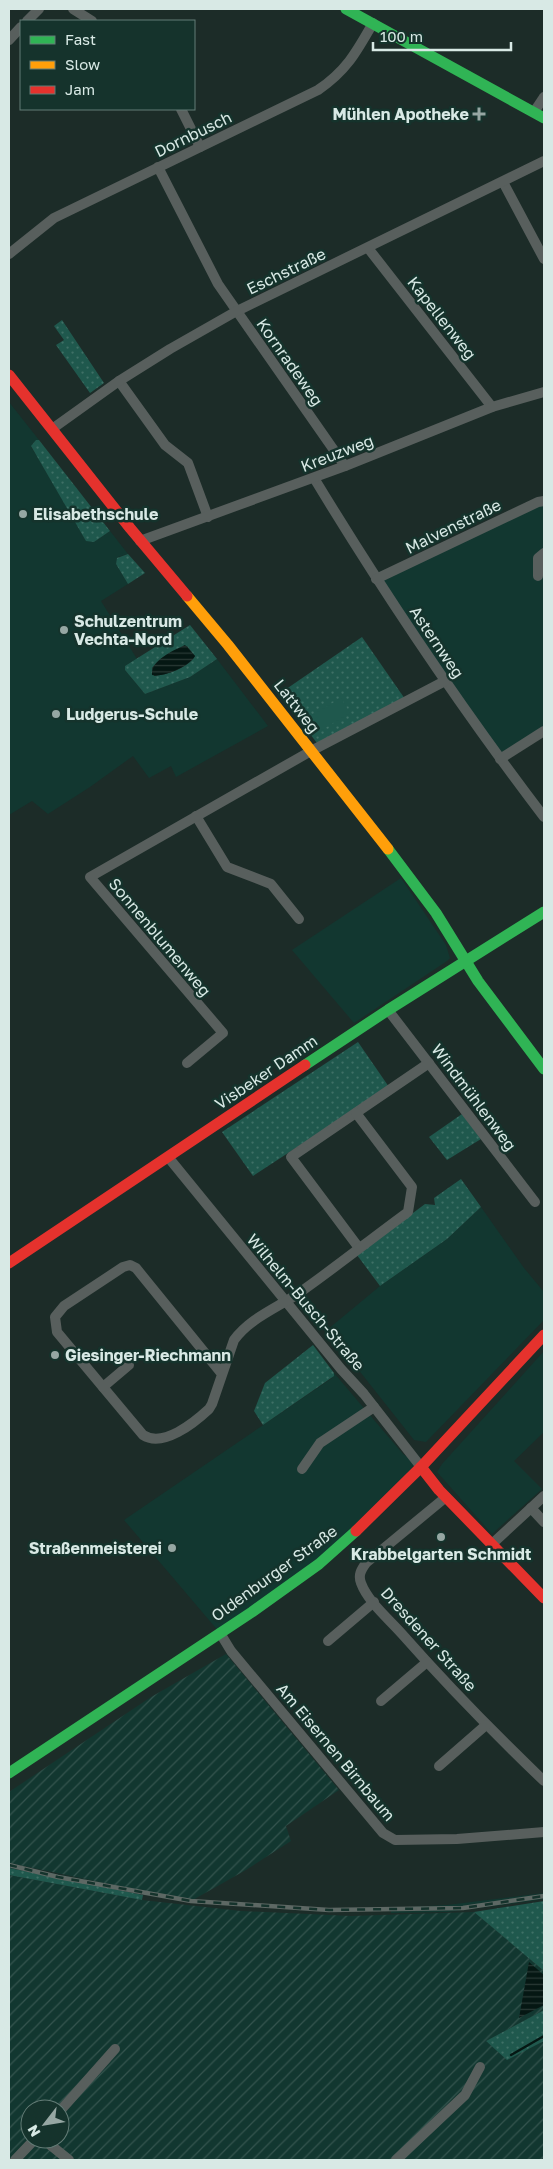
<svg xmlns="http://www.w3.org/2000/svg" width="553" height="2169" viewBox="0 0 553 2169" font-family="'Golos Text',sans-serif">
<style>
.built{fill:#123730}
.industrial{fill:url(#industrial-furrows);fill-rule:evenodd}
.green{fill:url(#green-dots);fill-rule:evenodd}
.pitch{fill:#1f584d}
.water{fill:url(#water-rules)}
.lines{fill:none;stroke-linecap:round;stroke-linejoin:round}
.stream{stroke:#051713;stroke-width:2.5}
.street{stroke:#585f5d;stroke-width:10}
.fast{stroke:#30b455;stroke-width:11}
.slow{stroke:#ff9f0a;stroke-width:11}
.jam{stroke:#e5322d;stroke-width:11}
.rail-casing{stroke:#5d6864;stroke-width:4.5}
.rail{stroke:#15332c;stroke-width:2.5;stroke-dasharray:8;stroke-linecap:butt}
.poi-dot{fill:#96a7a3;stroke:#15332c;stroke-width:2}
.labels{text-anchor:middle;stroke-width:5;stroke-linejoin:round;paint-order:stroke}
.poi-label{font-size:16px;font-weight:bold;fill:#d8e9e5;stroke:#15332c;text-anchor:start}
.street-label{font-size:16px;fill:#d8e9e5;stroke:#15332c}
</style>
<defs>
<pattern id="industrial-furrows" width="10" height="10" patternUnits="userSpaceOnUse" patternTransform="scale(1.25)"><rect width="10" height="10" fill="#123730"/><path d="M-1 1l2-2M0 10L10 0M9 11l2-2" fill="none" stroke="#34544e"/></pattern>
<pattern id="green-dots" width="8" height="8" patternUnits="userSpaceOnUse" patternTransform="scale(1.25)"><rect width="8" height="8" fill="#1f584d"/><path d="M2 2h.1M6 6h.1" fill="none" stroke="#3f7066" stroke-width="1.8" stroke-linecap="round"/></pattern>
<pattern id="water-rules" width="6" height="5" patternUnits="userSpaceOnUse" patternTransform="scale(1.25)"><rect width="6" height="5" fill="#051713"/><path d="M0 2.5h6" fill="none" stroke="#293935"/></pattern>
</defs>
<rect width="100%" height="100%" fill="#1c2c28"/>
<g class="built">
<polygon points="9,402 39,440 33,443 31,447 94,542 110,531 128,554 118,557 116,564 128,584 101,601 137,659 125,666 125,670 145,694 190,677 217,659 268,726 176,777 171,766 149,778 133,756 90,787 48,814 32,801 9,815"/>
<polygon points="544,501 544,731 500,759 376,579"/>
<polygon points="401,878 446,945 450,958 447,961 354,1023 292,950"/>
<polygon points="481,1207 524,1268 544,1292 544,1320 426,1442 414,1440 327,1330 380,1286 447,1239"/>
<polygon points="544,1351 544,1432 514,1461 542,1489 492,1534 437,1472 442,1464"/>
<polygon points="334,1373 403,1454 421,1467 368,1521 220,1633 124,1520 332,1378"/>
<polygon points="9,1863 51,1873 169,1895 169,1899 56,1879 9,1868"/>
<polygon points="544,1893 544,1899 502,1905 447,1912 391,1913 391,1908 447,1905"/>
</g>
<g class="industrial">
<polygon points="226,1654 339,1790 286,1826 291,1841 246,1870 191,1901 9,1863 9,1792 151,1697"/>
<path d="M9,1875L142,1900L241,1911L351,1916L474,1912L544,1971V2010L486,2041L507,2059L544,2041V2160H9ZM30,2109H60V2139H30Z"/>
</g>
<g class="green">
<polygon points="62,320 104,383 90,393 56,345 64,340 54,326"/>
<polygon points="36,440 39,440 110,531 94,542 86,541 31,446"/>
<polygon points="128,554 145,573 128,584 116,564 117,558"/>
<path d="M190,625L217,659L190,677L145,694L125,670V666ZM187,646L195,656C188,668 167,675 154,676L152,668C161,656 173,650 187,646Z"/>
<polygon points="362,637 405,699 317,743 279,694"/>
<polygon points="358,1042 389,1087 253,1176 222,1132"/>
<polygon points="462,1114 481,1139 447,1160 429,1137"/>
<polygon points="461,1179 481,1207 447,1239 380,1286 357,1255 425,1204 435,1205 434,1198"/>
<polygon points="313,1345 334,1373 334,1376 263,1425 254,1411 265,1383"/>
<polygon points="9,1868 143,1895 142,1900 9,1875"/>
<polygon points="544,1901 544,1971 474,1912"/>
<polygon points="544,2010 544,2041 507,2060 486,2041"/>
</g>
<polygon class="pitch" points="341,698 350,713 320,731 311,716"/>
<g class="water">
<path d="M185,645L195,656C190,666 162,678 152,675C150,661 174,650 185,645Z"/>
<polygon points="529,1962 544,1975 544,2005 519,2018"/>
</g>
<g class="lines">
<polyline class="stream" points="511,2055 544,2036"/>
<g class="street">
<polyline points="73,9 92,21"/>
<polyline points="27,21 39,9"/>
<polyline points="9,40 21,27"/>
<polyline points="181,109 200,147"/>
<polyline points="534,112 544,97"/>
<polyline points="158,167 218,284 345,466"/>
<polyline points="503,182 544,259"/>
<polyline points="368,248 492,407"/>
<path d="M9,254L54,218L318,90C346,71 356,53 373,23"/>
<polyline points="119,381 165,445 188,463 208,517"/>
<polyline points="52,429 119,381 170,349 235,312 544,161"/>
<path d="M314,478C385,595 461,708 544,817"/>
<polyline points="140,541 345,466 492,407 544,392"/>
<polyline points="538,576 538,558 544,553"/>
<polyline points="376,579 538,502 544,501"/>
<polyline points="500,759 544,731"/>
<polyline points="196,816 227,867 271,884 299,919"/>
<polyline points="388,1010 535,1202"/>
<polyline points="187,1063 223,1033 90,877 311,751 445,681"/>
<polyline points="168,1157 341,1369 364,1394 421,1467"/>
<polyline points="359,1248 291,1157 429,1063"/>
<path d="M222,1374L136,1268L130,1265L123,1267L64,1306L55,1317L57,1332L143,1435C163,1448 194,1423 209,1409L212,1404L234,1340C250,1318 277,1308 299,1293C336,1267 371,1239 408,1212L412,1187L356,1113"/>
<polyline points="103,1387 129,1365"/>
<polyline points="302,1469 320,1443 374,1407"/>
<path d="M446,1497L366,1563C361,1570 358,1575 361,1583C368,1602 389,1619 402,1634C447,1685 495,1734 544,1781"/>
<polyline points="531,1508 544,1522"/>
<polyline points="492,1544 544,1496"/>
<polyline points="220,1633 231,1651 383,1833 395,1840 457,1839 544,1832"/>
<polyline points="328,1641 374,1602"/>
<polyline points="381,1701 427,1662"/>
<polyline points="439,1766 486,1725"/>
<polyline points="60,2111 115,2049"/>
<polyline points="43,2139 69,2160"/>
<polyline points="15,2160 35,2139"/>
<polyline points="396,2160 465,2095 480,2067"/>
</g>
<g class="fast">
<polyline points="346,9 544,118"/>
<polyline points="388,849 436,913 478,981 544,1069"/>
<polyline points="305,1065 388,1010 544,912"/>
<polyline points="9,1773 252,1612 319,1564 356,1531"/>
</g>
<polyline class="slow" points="187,596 228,645 388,849"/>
<g class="jam">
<polyline points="9,375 130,528 187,596"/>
<polyline points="9,1263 305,1065"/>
<polyline points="421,1467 439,1490 544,1598"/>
<polyline points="356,1531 421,1467 544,1335"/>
</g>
<defs>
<polyline id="rail" points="9,1865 58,1877 191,1901 329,1910 463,1908 544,1896"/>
</defs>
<use href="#rail" class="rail-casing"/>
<use href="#rail" class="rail"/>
</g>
<g class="poi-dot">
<path d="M476.5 106.5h5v5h5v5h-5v5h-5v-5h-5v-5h5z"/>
<circle cx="23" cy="514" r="5"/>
<circle cx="64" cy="630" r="5"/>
<circle cx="56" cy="714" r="5"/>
<circle cx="55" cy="1355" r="5"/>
<circle cx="441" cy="1537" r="5"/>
<circle cx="172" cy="1548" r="5"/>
</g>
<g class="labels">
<g class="poi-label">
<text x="469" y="120" text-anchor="end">Mühlen Apotheke</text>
<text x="33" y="520">Elisabethschule</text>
<text x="74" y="627">Schulzentrum<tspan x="74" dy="18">Vechta-Nord</tspan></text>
<text x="66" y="720">Ludgerus-Schule</text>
<text x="65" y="1361">Giesinger-Riechmann</text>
<text x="162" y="1554" text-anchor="end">Straßenmeisterei</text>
<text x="441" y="1560" text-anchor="middle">Krabbelgarten Schmidt</text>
</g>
<g class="street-label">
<text transform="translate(193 134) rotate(-26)" y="6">Dornbusch</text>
<text transform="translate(286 271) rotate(-26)" y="6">Eschstraße</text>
<text transform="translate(442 318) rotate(52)" y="6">Kapellenweg</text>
<text transform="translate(290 362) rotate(55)" y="6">Kornradeweg</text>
<text transform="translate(337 453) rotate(-21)" y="6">Kreuzweg</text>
<text transform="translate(453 526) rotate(-26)" y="6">Malvenstraße</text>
<text transform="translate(437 642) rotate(56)" y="6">Asternweg</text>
<text transform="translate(297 706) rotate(52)" y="6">Lattweg</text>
<text transform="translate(160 937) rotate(50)" y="6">Sonnenblumenweg</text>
<text transform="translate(266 1072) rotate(-34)" y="6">Visbeker Damm</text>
<text transform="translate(474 1097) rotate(53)" y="6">Windmühlenweg</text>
<text transform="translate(306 1302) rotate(50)" y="6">Wilhelm-Busch-Straße</text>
<text transform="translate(274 1573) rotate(-36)" y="6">Oldenburger Straße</text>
<text transform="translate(429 1639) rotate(48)" y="6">Dresdener Straße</text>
<text transform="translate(336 1752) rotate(50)" y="6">Am Eisernen Birnbaum</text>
</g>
</g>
<rect width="553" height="2169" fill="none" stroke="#d8e9e5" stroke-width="20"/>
<rect x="20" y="20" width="175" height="90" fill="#15332c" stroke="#637c76"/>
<rect x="30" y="36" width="25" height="8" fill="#30b455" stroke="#637c76"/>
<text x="65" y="45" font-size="15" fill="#d8e9e5">Fast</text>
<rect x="30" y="61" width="25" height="8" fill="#ff9f0a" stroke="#637c76"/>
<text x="65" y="70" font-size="15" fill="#d8e9e5">Slow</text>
<rect x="30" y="86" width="25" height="8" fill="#e5322d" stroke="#637c76"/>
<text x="65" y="95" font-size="15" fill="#d8e9e5">Jam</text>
<g transform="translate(45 2124) rotate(239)"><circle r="24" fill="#15332c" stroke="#637c76"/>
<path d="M0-4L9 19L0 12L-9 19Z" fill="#96a7a3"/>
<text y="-8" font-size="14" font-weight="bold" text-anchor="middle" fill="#d8e9e5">N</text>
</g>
<path d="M373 42v8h138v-8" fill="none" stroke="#d8e9e5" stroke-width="2.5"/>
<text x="380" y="42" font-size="15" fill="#d8e9e5" stroke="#15332c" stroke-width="4" paint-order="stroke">100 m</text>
</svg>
